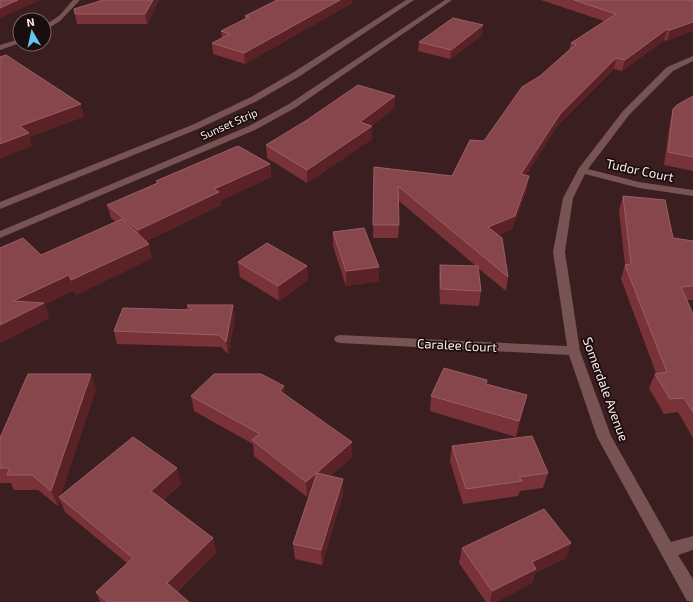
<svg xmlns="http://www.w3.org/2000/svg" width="693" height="602" viewBox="0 0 693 602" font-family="'Exo 2',sans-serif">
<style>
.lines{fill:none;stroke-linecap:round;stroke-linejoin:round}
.minor{fill:#775354;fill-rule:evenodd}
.wall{fill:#793238}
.shaded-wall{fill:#5a2227}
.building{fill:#87464b;stroke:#9a5f64}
.labels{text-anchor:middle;stroke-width:3.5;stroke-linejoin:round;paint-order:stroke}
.far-street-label{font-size:11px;fill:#feeaea;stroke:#1a0d0d}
.street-label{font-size:13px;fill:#feeaea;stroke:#1a0d0d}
</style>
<rect width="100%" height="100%" fill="#3b1f20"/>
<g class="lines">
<g class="minor">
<polygon points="73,0 80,0 60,21 44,31 44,26 60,15"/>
<polygon points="406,0 414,0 300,76 257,101 198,129 0,209 0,202 192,125 251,97 294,72"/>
<polygon points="445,0 452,0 295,108 255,130 0,238 0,231 249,126 289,104"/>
<polygon points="20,39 20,43 0,50 0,45"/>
<polygon points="693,56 693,61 673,71 629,115 588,169 639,182 693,190 693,196 639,188 585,174 573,198 565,252 580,351 611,436 671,542 693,536 693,550 678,555 693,579 693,602 687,601 597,437 569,355 340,343 336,342 334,339 336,336 340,335 567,346 553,252 563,198 579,168 623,111 667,67"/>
</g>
</g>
<g class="wall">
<polygon points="103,0 159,0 147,24 77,24 75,14"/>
<polygon points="541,0 693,0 667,41 664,40 622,71 614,69 557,126 526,175 527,189 512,229 498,235 508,277 506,291 478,268 481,291 479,306 440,304 439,279 440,265 476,266 398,200 399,225 398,238 373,238 374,167 452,176 484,141 540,76 569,50 571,43 604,21"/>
<polygon points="352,3 245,64 213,54 212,43 222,38 221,31 245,19 245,16"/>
<polygon points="482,35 450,59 418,51 419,42"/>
<polygon points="693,96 693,171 664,165 670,122 673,109"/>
<polygon points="394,108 371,126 372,126 372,139 307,183 267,158 266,145"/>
<polygon points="270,164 271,177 220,201 221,205 146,241 152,258 76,295 74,290 45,304 49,318 0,343 0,248 41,255 116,222 111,218 107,205 157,183 156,181"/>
<polygon points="623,196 673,238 693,241 693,300 687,300 693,314 693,438 678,412 664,414 649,388 655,374 656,373 621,279 625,265 619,210"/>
<polygon points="333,232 379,281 346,286 333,246"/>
<polygon points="238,262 308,280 279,301 240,277"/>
<polygon points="187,305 235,318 228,354 221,347 117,344 114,331 187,309"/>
<polygon points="487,384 523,410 516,437 430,411 431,396"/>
<polygon points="96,389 61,494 181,484 163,500 213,538 216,553 177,592 189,602 100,602 96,592 127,563 65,512 60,500 58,506 38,490 14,490 11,483 0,483 0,438"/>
<polygon points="285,394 352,457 330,476 343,494 322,565 295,559 293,544 310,494 307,497 254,456 253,444 194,411 191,396"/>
<polygon points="452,446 548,473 543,488 520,491 518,496 463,504 450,461"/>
<polygon points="571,543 566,558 535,573 532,583 496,602 486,602 459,563 462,548"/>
</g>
<g class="shaded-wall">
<polygon points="18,0 41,0 0,18 0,8"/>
<polygon points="153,0 159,0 147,24 145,14"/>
<polygon points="340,0 352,0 352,3 245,64 244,53"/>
<polygon points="693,22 693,31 667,41 670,30"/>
<polygon points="483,25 482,35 450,59 451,50"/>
<polygon points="667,29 664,40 622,71 625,60"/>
<polygon points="616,58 614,69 557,126 519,187 521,174 560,114"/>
<polygon points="395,96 394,108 361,134 372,126 372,139 307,183 307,170 360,122"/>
<polygon points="81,104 84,117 30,137 32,146 0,159 0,144 20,126"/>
<polygon points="270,164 271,177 220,201 221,205 141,243 138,230 214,189"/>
<polygon points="529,176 527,189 512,229 486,240 488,227"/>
<polygon points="149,244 152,258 76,295 71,280"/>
<polygon points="307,266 308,280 279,301 278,286"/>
<polygon points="379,267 379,281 346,286 346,271"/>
<polygon points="69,275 74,290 45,304 49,318 0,343 0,325 13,301"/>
<polygon points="233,305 235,318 228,354 226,342"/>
<polygon points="91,374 96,389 60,498 59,497 60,500 58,506 51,491"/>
<polygon points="284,386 286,402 280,391"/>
<polygon points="527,395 523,410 516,437 519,421"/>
<polygon points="352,442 352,457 307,497 306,482"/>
<polygon points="177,468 181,484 155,506 151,491"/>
<polygon points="343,479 343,494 322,565 321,550"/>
<polygon points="213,538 216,553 171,597 167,583"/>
<polygon points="571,543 566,558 535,573 532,583 496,602 490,602 492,591 532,562"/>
</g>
<g class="building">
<polygon points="0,0 18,0 0,8"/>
<polygon points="103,0 153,0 145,14 75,14 74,9"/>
<polygon points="277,0 340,0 244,53 212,43 230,34 221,31 249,17 245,16"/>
<polygon points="574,0 693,0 693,22 670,30 667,29 625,60 616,58 560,114 521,174 529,176 515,216 488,227 502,238 508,277 398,186 399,225 373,225 374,167 452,176 470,140 484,141 522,87 540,76 576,44 571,43 616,14"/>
<polygon points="453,18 483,25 451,50 419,42"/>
<polygon points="6,55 81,104 20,126 29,133 0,144 0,57"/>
<polygon points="358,85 395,96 360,122 372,126 307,170 266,145 307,120"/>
<polygon points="693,96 693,157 668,152 673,109 677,105"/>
<polygon points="238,146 270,164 214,189 219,192 138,230 107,205 158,183 156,181"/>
<polygon points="623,196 665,200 673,238 693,241 693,286 681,287 693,314 693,338 691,338 693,342 693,412 684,398 670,399 655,374 667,372 625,265 631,264"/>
<polygon points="122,219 149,244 71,280 69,275 13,301 44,303 0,325 0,248 23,238 41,255"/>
<polygon points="364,228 379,267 346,271 333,232"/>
<polygon points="267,243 307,266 278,286 238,262"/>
<polygon points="440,265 478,266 481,291 441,289"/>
<polygon points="187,305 233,305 226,342 219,335 114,331 123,308 192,310"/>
<polygon points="444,368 487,380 486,384 527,395 519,421 431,396"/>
<polygon points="28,374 91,374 51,491 32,475 7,475 10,468 0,468 0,438"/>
<polygon points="214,374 261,374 284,386 280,391 352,442 306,482 252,440 260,434 191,396"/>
<polygon points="532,436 548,473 519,477 522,481 466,489 452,446"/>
<polygon points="133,437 177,468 151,491 213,538 167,583 189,602 107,602 96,592 133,558 59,497"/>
<polygon points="317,473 343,479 321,550 293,544"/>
<polygon points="544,509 571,543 532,562 536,569 492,591 462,548"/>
</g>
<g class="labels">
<g class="far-street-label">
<text transform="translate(229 124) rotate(-24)" y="4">Sunset Strip</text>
</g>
<g class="street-label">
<text transform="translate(640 170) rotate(12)" y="5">Tudor Court</text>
<text transform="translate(457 345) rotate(3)" y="5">Caralee Court</text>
<text transform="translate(606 389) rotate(70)" y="5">Somerdale Avenue</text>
</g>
</g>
<g transform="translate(32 32) rotate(351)"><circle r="19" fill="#1a0d0d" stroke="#756565"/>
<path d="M0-3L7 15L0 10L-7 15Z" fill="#64c5ee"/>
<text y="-6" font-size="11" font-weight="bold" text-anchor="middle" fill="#feeaea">N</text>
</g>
</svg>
